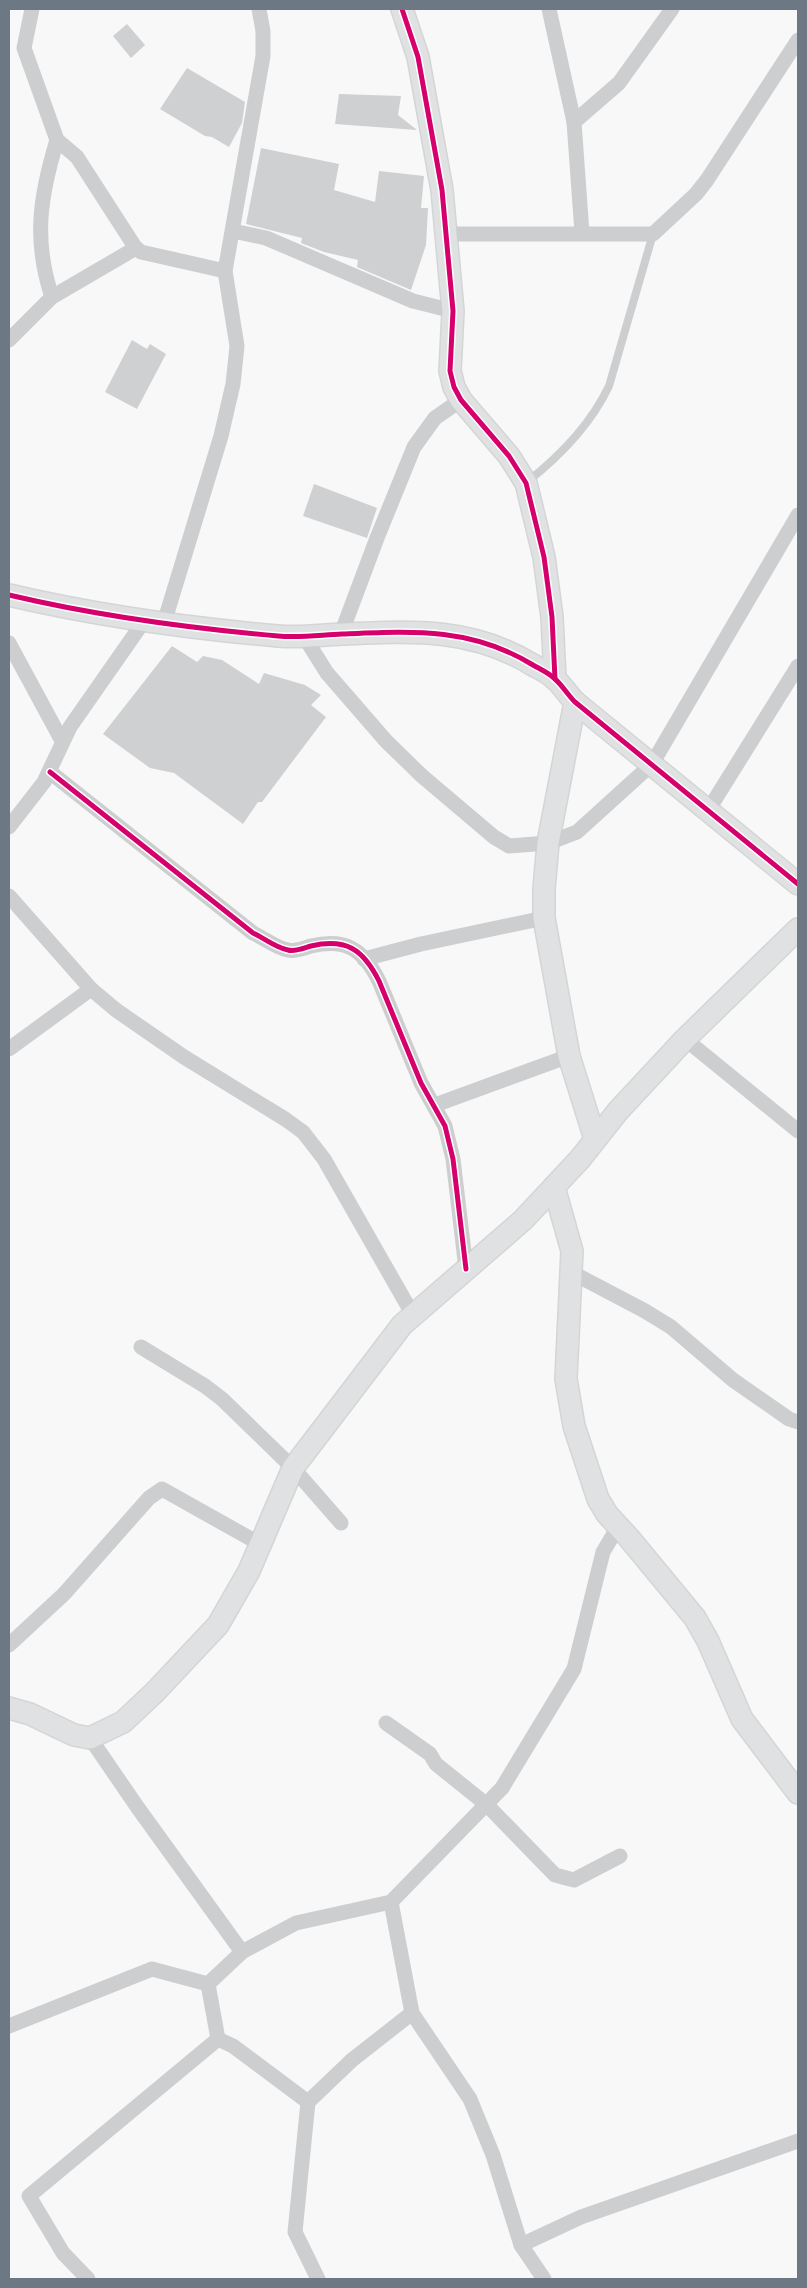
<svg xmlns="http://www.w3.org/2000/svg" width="807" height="2288" viewBox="0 0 807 2288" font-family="Roboto,sans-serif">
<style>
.building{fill:#cfd0d1}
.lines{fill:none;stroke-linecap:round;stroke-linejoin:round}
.secondary-casing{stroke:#d4d5d5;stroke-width:24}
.lane{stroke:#cdcecf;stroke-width:8}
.street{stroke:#cdcecf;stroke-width:15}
.secondary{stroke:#e0e1e2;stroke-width:21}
.cycleway-casing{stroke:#fff;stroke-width:8}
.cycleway{stroke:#d6006c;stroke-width:5}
</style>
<rect width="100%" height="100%" fill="#f8f8f8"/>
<g class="building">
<polygon points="127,24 145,45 131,58 113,36"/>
<polygon points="187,68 245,102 242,123 229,147 212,137 205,136 160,109"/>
<polygon points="339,94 401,96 398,115 417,130 335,124"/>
<polygon points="261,148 339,164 334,190 375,202 379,171 424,176 421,208 428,208 426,245 411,290 357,267 358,260 324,252 301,243 302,238 246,224"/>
<polygon points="132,340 147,349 150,344 166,354 137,409 105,392"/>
<polygon points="314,484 377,508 367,538 303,516"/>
<polygon points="172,646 197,662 203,656 222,660 259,684 264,673 305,685 321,695 311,705 326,717 262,802 258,802 243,824 174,773 150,768 103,734"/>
</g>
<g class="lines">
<defs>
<g id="secondary">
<polyline points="402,9 418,57 442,190 453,311 450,371 454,387 461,400 509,456 526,483 544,557 552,617 555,679"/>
<path d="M9,595C98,616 187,628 278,636C300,638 320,635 342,634C412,631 471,627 533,665C540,669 549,673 555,679C562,685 568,695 575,702L798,884"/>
<polyline points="575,702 548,843 544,889 544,918 569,1056 595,1139"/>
<polyline points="554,1187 572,1251 566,1379 574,1426 598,1499 607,1514 629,1538 695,1618 708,1641 742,1719 798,1793"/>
<polyline points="9,1708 30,1714 74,1735 90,1738 123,1722 154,1693 218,1625 249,1571 293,1468 402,1325 523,1220 580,1159 618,1111 685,1039 798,929"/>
</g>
</defs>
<use href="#secondary" class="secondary-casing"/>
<path class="lane" d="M527,482C560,456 591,424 609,386L653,234"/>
<g class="street">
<polyline points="32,9 24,48 57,140 77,157 135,247 141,252 225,271"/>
<polyline points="549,9 574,122 582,233"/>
<polyline points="574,122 619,83 672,9"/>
<polyline points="233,231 266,238 413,301 453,311"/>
<polyline points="447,234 653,234 696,194 707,180 798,40"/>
<path d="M52,297C33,240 40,196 57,140"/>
<polyline points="9,340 52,297 136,248"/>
<polyline points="164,623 221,436 233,384 237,346 225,271 263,56 263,31 259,9"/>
<polyline points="341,634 377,538 414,447 435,418 461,400"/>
<polyline points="305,638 327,673 386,741 422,776 494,837 509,846 548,843 577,832 652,764 798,515"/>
<polyline points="9,643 62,741"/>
<path d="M50,772L253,933C264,938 276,948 288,950C295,952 304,948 311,946C346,938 363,949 379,981L421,1083L445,1126L453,1159L466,1269"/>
<polyline points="709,809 798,666"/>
<polyline points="9,827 44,782 70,727 144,621"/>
<polyline points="9,896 91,989 116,1010 184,1057 285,1119 303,1132 324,1159 413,1315"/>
<polyline points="364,959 421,944 544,918"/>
<polyline points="685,1039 798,1131"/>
<polyline points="9,1049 91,989"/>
<polyline points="435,1105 569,1056"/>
<polyline points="571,1272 645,1311 671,1327 733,1380 789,1419 798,1422"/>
<polyline points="141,1347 205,1386 222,1399 293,1468 341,1523"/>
<polyline points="9,1645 64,1594 149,1498 162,1489 260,1544"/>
<polyline points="386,1723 430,1754 436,1764 487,1805 555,1875 574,1880 620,1856"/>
<polyline points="90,1738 138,1808 242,1952"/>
<polyline points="391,1902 412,2013 470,2099 493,2155 521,2245 544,2279"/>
<polyline points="208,1984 242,1952 296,1923 391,1902 502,1788 574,1669 603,1552 618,1527"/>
<polyline points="208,1984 218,2039"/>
<polyline points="9,2026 152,1969 208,1984"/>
<polyline points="218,2039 233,2046 308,2102"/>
<polyline points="521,2245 581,2217 798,2141"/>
<polyline points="88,2279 63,2253 29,2196 218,2039"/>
<polyline points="318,2279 295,2232 308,2102 352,2060 412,2013"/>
</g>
<use href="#secondary" class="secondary"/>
<defs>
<g id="cycleway">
<polyline points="402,9 418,57 442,190 453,311 450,371 454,387 461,400 509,456 526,483 544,557 552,617 555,679"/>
<path d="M9,595C98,616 187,628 278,636C300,638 320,635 342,634C412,631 471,627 533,665C540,669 549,673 555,679C562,685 568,695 575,702L798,884"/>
<path d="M50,772L253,933C264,938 276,948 288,950C295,952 304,948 311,946C346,938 363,949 379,981L421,1083L445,1126L453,1159L466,1269"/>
</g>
</defs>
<use href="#cycleway" class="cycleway-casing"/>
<use href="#cycleway" class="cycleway"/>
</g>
<rect width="807" height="2288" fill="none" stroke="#6c7884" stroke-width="20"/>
</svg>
